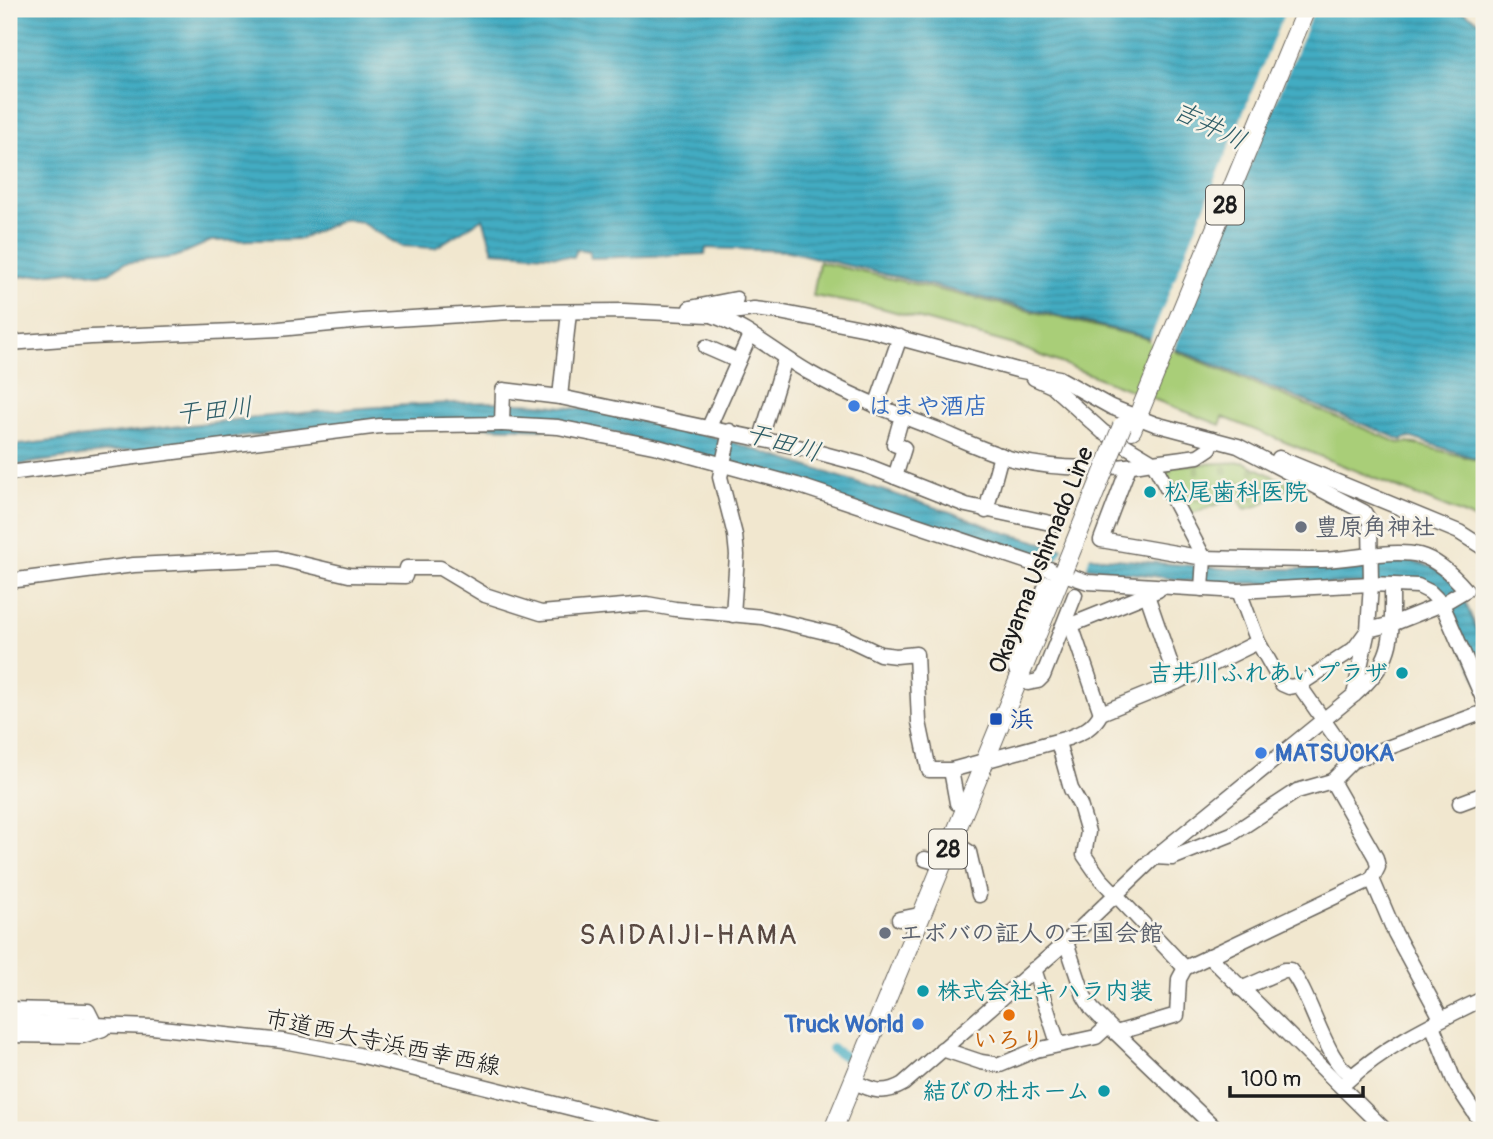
<svg xmlns="http://www.w3.org/2000/svg" width="1493" height="1139" viewBox="0 0 1493 1139" font-family="Pangolin,'Klee One',sans-serif">
<style>
.green{fill:#a9ce78;stroke:#62754a;stroke-width:2}
.cemetery{fill:url(#cemetery-stones);stroke:#62754a;stroke-width:2}
.water{fill:url(#water-rules);stroke:#30646f;stroke-width:2}
.pier{fill:#f1e7cf}
.lines{fill:none;stroke-linecap:round;stroke-linejoin:round}
.canal{stroke:#43acc2;stroke-width:10}
.minor-casing{stroke:#67635b;stroke-width:17}
.major-casing{stroke:#67635b;stroke-width:20}
.minor{stroke:#fff;stroke-width:14}
.major{stroke:#fff;stroke-width:18}
.major-bridge-casing{stroke:#67635b;stroke-width:20;stroke-linecap:butt}
.major-bridge{stroke:#fff;stroke-width:18}
.shop-dot{fill:#3f7fe0;stroke:#f7f3e8;stroke-width:2.5}
.culture-dot{fill:#0f9aa8;stroke:#f7f3e8;stroke-width:2.5}
.worship-dot{fill:#6b7280;stroke:#f7f3e8;stroke-width:2.5}
.transit-dot{fill:#1a4fb4;stroke:#f7f3e8;stroke-width:2.5}
.food-dot{fill:#e8710a;stroke:#f7f3e8;stroke-width:2.5}
.labels{text-anchor:middle;stroke-width:5;stroke-linejoin:round;paint-order:stroke}
.shield{fill:#f7f3e8;stroke:#5e5c59;stroke-width:2}
.shield-label{font-size:23px;font-weight:bold;fill:#1c1c1c}
.shop-label{font-size:24px;font-weight:bold;fill:#366cbe;stroke:#f7f3e8;text-anchor:start}
.culture-label{font-size:24px;font-weight:bold;fill:#0d838f;stroke:#f7f3e8;text-anchor:start}
.worship-label{font-size:24px;font-weight:bold;fill:#5b616d;stroke:#f7f3e8;text-anchor:start}
.street-label{font-size:24px;fill:#1c1c1c;stroke:#f7f3e8}
.transit-label{font-size:24px;font-weight:bold;fill:#164399;stroke:#f7f3e8;text-anchor:start}
.food-label{font-size:24px;font-weight:bold;fill:#c56008;stroke:#f7f3e8}
.water-label{font-size:26px;font-style:italic;fill:#2e5d67;stroke:#f7f3e8}
.quarter-label{font-size:28px;letter-spacing:2px;fill:#584841;stroke:#f7f3e8}
</style>
<defs>
<pattern id="cemetery-stones" width="16" height="16" patternUnits="userSpaceOnUse" patternTransform="scale(1.75)"><rect width="16" height="16" fill="#a9ce78"/><path d="M2 7V4a2 2 0 0 1 4 0v3zM10 15v-3a2 2 0 0 1 4 0v3z" fill="#91b067"/></pattern>
<pattern id="water-rules" width="6" height="5" patternUnits="userSpaceOnUse" patternTransform="scale(1.75)"><rect width="6" height="5" fill="#43acc2"/><path d="M0 2.5h6" fill="none" stroke="#378b9d"/></pattern>
</defs>
<rect width="100%" height="100%" fill="#f7f3e8"/>
<filter id="ink" filterUnits="userSpaceOnUse"><feTurbulence type="fractalNoise" baseFrequency=".0143" numOctaves="2"/><feDisplacementMap in="SourceGraphic" scale="14" xChannelSelector="R" yChannelSelector="G"/><feConvolveMatrix kernelMatrix="1 2 1 2 8 2 1 2 1" color-interpolation-filters="sRGB"/></filter>
<filter id="wash" filterUnits="userSpaceOnUse"><feTurbulence type="fractalNoise" baseFrequency=".00686" numOctaves="4" result="noise"/><feDisplacementMap in="SourceGraphic" scale="28" xChannelSelector="R" yChannelSelector="G"/><feGaussianBlur stdDeviation="1.57" result="paint"/><feColorMatrix in="noise" values="0 0 0 0 0 0 0 0 0 0 0 0 0 0 0 0 0 1.4 0 .05"/><feComposite in="paint" operator="in"/></filter>
<g filter="url(#wash)">
<rect width="100%" height="100%" fill="#f1e7cf"/>
<polygon class="green" points="819,262 1141,337 1399,443 1408,442 1476,460 1484,465 1484,527 1470,517 1223,417 1220,425 1014,345 881,308 813,296"/>
<polygon class="cemetery" points="1244,462 1291,485 1260,505 1245,509 1237,497 1185,516 1161,466"/>
<g class="water">
<polygon points="9,9 1459,9 1484,24 1484,461 1409,437 1402,440 1143,336 788,251 706,248 705,254 591,258 589,251 577,249 574,257 493,251 483,218 435,248 401,246 360,222 344,219 300,239 211,241 175,257 124,263 109,273 97,274 76,270 9,278"/>
<path d="M496,402L540,404L601,412L722,439L950,512L1006,533L1093,557L1230,569H1306L1409,560L1434,568L1459,587L1484,647V693L1431,588L1346,584L1206,583L1055,563L609,431L362,423L95,454L9,466V446C171,428 333,404 496,402Z"/>
</g>
<g class="pier">
<polygon points="1286,9 1314,9 1173,352 1149,342"/>
<polygon points="1064,546 1091,552 1085,572 1055,566"/>
</g>
<g class="lines">
<polyline class="canal" points="832,1049 849,1059"/>
</g>
</g>
<g filter="url(#ink)">
<g class="lines">
<defs>
<g id="minor">
<polyline points="690,308 736,299"/>
<path d="M714,316C748,328 778,355 810,373C850,396 893,413 936,429C962,440 988,453 1016,460C1057,470 1112,470 1153,462L1204,558"/>
<path d="M9,343L91,337L279,329L362,321L511,312L624,311L709,315L754,309L779,312L867,329L1017,370L1059,378L1111,407L1155,424L1238,446L1364,512L1370,522L1371,584L1368,630L1354,695L1155,857L1066,942L903,1084C884,1095 872,1091 853,1081"/>
<polyline points="706,347 738,361"/>
<polyline points="1034,378 1052,386 1103,432 1153,462 1198,456 1210,448 1213,439"/>
<polyline points="560,397 569,312"/>
<polyline points="876,406 900,337"/>
<polyline points="502,424 558,427 658,447 797,485 1088,582 1239,591 1371,584 1418,586 1430,592 1442,604 1484,701"/>
<polyline points="709,427 750,335"/>
<polyline points="730,431 720,477 735,535 737,555 733,615"/>
<polyline points="761,438 785,359"/>
<polyline points="1279,458 1459,532 1484,548"/>
<polyline points="1129,466 1101,540 1204,558"/>
<polyline points="9,473 380,426 502,424 503,390 560,397 798,447 865,465 966,505 1055,524"/>
<polyline points="895,477 904,448 894,444 902,416"/>
<polyline points="986,511 1001,455"/>
<path d="M9,581L134,565L277,558L349,575L405,576L407,568H440L485,595L541,613L647,604L675,609L762,617L842,636L880,654L896,656L916,654L919,722L929,770H951L1068,738C1083,732 1093,728 1101,713L1177,682L1258,642"/>
<path d="M1202,589L1204,558C1243,559 1283,560 1322,560C1352,559 1391,549 1419,555C1438,560 1454,576 1466,590L1442,604L1392,624L1368,630L1354,649L1299,685"/>
<polyline points="1239,591 1258,642 1282,684 1289,687 1299,685 1352,761 1332,781 1376,858 1378,867 1372,879 1395,933 1441,1018"/>
<polyline points="1147,595 1177,682"/>
<polyline points="1019,678 1014,664 1047,583"/>
<polyline points="1028,683 1038,681 1043,676 1075,595"/>
<path d="M1354,695C1396,660 1392,635 1392,585"/>
<polyline points="1101,713 1071,625 1158,590"/>
<polyline points="1058,742 1071,789 1080,805 1088,832 1084,855 1100,878 1185,968"/>
<polyline points="1352,761 1484,712"/>
<polyline points="951,770 957,803 966,807"/>
<polyline points="1460,803 1484,794"/>
<polyline points="961,847 969,852 979,895"/>
<polyline points="1155,857 1172,858 1232,834 1297,791 1332,781"/>
<polyline points="925,859 942,864"/>
<polyline points="899,919 914,916 920,919"/>
<polyline points="1066,942 1084,996 1092,1009 1116,1033 1177,1015 1179,979 1185,968 1372,879"/>
<polyline points="1209,956 1385,1130"/>
<polyline points="1034,969 1056,1037"/>
<path d="M1241,989L1284,970H1290C1311,993 1327,1068 1353,1075"/>
<polyline points="9,1009 88,1011 95,1025"/>
<polyline points="9,1022 152,1027 283,1041 359,1055 659,1130"/>
<polyline points="1432,1025 1455,1083 1484,1127"/>
<polyline points="1116,1033 1217,1130"/>
<polyline points="9,1035 82,1036 103,1029"/>
<polyline points="942,1049 981,1062 1000,1065 1036,1050 1096,1037 1108,1026"/>
<path d="M1347,1081C1387,1044 1436,1022 1484,998"/>
</g>
<g id="major">
<polyline points="1132,430 1306,9"/>
<polyline points="833,1130 1064,569"/>
</g>
</defs>
<use href="#minor" class="minor-casing"/>
<use href="#major" class="major-casing"/>
<use href="#minor" class="minor"/>
<use href="#major" class="major"/>
<defs>
<polyline id="major-bridge" points="1064,569 1122,426"/>
</defs>
<use href="#major-bridge" class="major-bridge-casing"/>
<use href="#major-bridge" class="major-bridge"/>
</g>
</g>
<g class="shop-dot">
<circle cx="854" cy="406" r="7"/>
<circle cx="1261" cy="753" r="7"/>
<circle cx="918" cy="1024" r="7"/>
</g>
<g class="culture-dot">
<circle cx="1150" cy="492" r="7"/>
<circle cx="1402" cy="673" r="7"/>
<circle cx="923" cy="991" r="7"/>
<circle cx="1104" cy="1091" r="7"/>
</g>
<g class="worship-dot">
<circle cx="1301" cy="527" r="7"/>
<circle cx="885" cy="933" r="7"/>
</g>
<rect class="transit-dot" x="989" y="712" width="14" height="14" rx="3.5"/>
<circle class="food-dot" cx="1009" cy="1015" r="7"/>
<g class="labels">
<g class="shield">
<rect x="1206" y="185.5" width="38" height="39" rx="5"/>
<rect x="929" y="829.5" width="38" height="39" rx="5"/>
</g>
<g class="shield-label">
<text x="1225" y="213">28</text>
<text x="948" y="857">28</text>
</g>
<g class="shop-label">
<text x="868" y="414">はまや酒店</text>
<text x="1275" y="761">MATSUOKA</text>
<text x="904" y="1032" text-anchor="end">Truck World</text>
</g>
<g class="culture-label">
<text x="1164" y="500">松尾歯科医院</text>
<text x="1388" y="681" text-anchor="end">吉井川ふれあいプラザ</text>
<text x="937" y="999">株式会社キハラ内装</text>
<text x="1090" y="1099" text-anchor="end">結びの杜ホーム</text>
</g>
<g class="worship-label">
<text x="1315" y="535">豊原角神社</text>
<text x="899" y="941">エボバの証人の王国会館</text>
</g>
<g class="street-label">
<text transform="translate(1041 560) rotate(-68)" y="8">Okayama Ushimado Line</text>
<text transform="translate(383 1042) rotate(12)" y="8">市道西大寺浜西幸西線</text>
</g>
<g class="transit-label">
<text x="1010" y="727">浜</text>
</g>
<g class="food-label">
<text x="1009" y="1048">いろり</text>
</g>
<g class="water-label">
<text transform="translate(1210 125) rotate(26)" y="9">吉井川</text>
<text transform="translate(214 410) rotate(-6)" y="9">干田川</text>
<text transform="translate(783 442) rotate(16)" y="9">干田川</text>
</g>
<g class="quarter-label">
<text x="689" y="944">SAIDAIJI-HAMA</text>
</g>
</g>
<rect width="1493" height="1139" fill="none" stroke="#f7f3e8" stroke-width="35"/>
<path d="M1230 1086v10h133v-10" fill="none" stroke="#1c1c1c" stroke-width="3.5"/>
<text x="1241" y="1086" font-size="21" fill="#1c1c1c" stroke="#f7f3e8" stroke-width="5" paint-order="stroke">100 m</text>
</svg>
